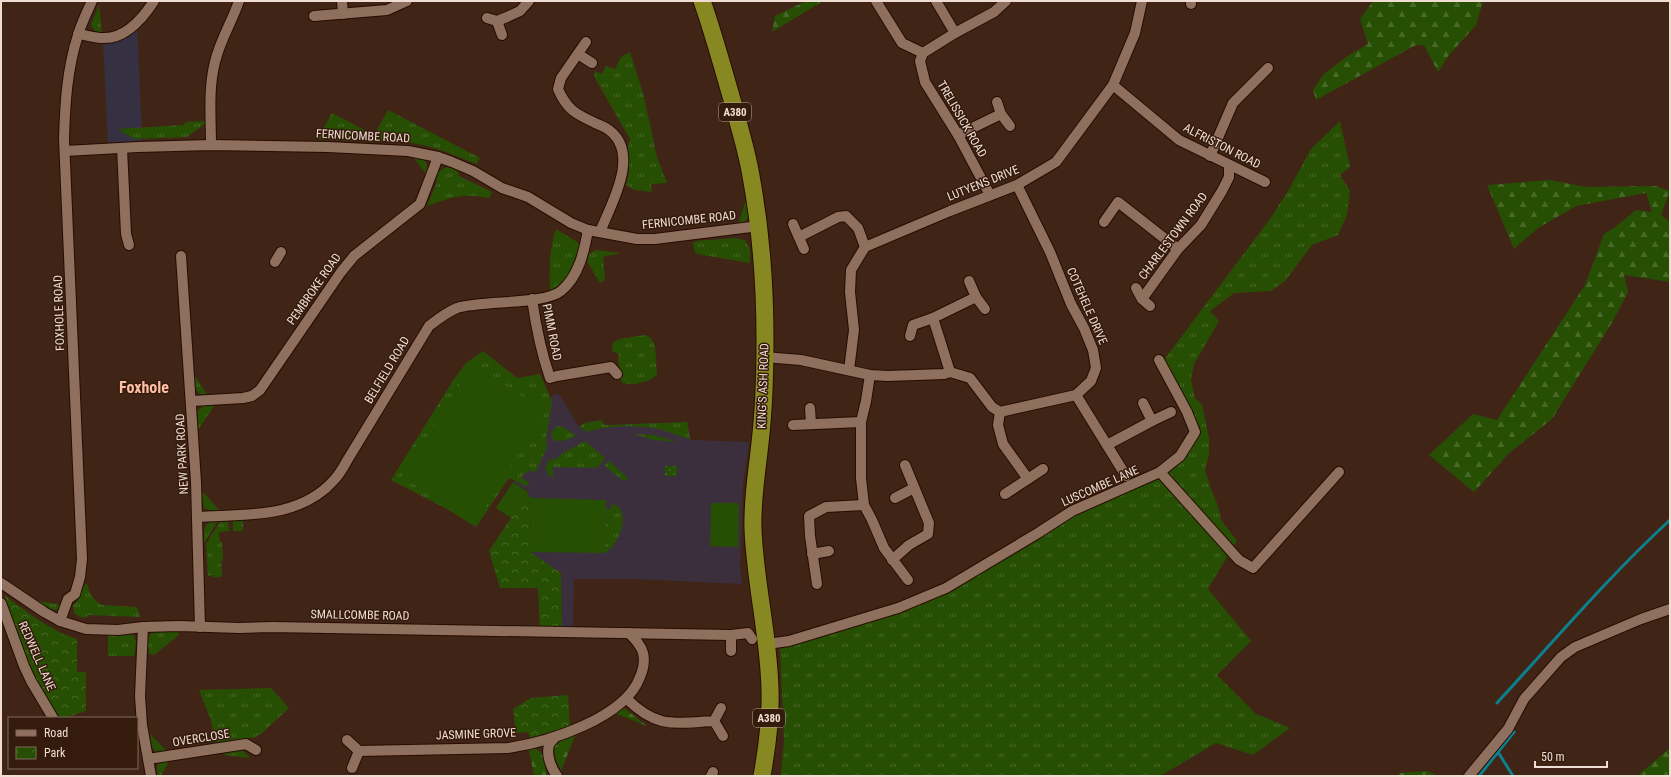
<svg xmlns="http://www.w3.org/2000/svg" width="1671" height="777" viewBox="0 0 1671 777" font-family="'Roboto Condensed',sans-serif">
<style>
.commercial{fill:#363142}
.education{fill:#3c2f3d}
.grass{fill:url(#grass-tufts)}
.forest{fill:url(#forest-firs)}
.park{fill:url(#park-crowns)}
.garden{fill:url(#garden-dots)}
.pitch{fill:#274f03}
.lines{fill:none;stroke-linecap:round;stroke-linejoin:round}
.stream{stroke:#0b808e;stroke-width:3}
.minor-casing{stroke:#260d01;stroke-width:12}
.trunk-casing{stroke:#260d01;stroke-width:19}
.minor{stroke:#8f6f5e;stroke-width:10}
.trunk{stroke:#888823;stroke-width:17}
.labels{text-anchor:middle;stroke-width:3;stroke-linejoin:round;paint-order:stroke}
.shield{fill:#351b0c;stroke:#b7a297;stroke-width:1}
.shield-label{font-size:11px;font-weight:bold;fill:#efdcd3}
.street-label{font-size:12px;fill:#efdcd3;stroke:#351b0c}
.district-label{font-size:16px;font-weight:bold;fill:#fcbfa4;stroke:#351b0c}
</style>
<defs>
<pattern id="grass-tufts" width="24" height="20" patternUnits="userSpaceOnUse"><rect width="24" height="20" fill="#274f03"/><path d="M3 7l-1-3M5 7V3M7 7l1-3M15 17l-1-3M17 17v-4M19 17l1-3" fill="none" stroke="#476827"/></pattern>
<pattern id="forest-firs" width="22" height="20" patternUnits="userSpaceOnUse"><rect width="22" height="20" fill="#274f03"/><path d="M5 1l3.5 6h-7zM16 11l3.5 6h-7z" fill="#476827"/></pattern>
<pattern id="park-crowns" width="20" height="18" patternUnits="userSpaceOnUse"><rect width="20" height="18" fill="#274f03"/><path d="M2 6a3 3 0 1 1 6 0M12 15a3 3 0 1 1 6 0" fill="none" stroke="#476827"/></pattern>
<pattern id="garden-dots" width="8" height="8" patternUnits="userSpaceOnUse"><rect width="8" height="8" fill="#274f03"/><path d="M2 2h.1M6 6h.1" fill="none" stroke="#476827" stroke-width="1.8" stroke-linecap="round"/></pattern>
</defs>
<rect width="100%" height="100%" fill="#402516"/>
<polygon class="commercial" points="137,23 142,137 138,147 108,148 103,39"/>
<polygon class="education" points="556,394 559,394 579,427 585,423 601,420 605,425 610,425 687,422 691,440 749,442 743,484 740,568 742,584 634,579 574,579 573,629 562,629 561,573 530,552 531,498 528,495 528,491 513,482 515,481 523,468 549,397"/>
<g class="grass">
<polygon points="99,5 102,34 94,30 91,25"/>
<polygon points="630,52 643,93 657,157 667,183 651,184 652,192 635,190 626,185 629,170 627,152 630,139 595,78 594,71 602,74 606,66 615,69 621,57"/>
<path d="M388,110L480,158L476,164C444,150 410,137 375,142L318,139L332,113L374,135Z"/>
<polygon points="206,121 206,123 187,137 134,139 118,129 183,125 186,122"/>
<polygon points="1340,121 1350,167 1340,175 1350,191 1347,215 1338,235 1312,245 1285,281 1271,291 1234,293 1210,311 1219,321 1194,364 1191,380 1195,398 1202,405 1209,438 1209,454 1205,470 1211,489 1218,506 1221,520 1237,541 1232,548 1164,473 1197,435 1163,361 1270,219 1288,191 1311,149"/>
<path d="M414,158C426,157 429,164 427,175Z"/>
<path d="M448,167L457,170L459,176L492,192L489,198C462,193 452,197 427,206L437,182C434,173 441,169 448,167Z"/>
<polygon points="747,196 750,214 745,222 738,225"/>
<path d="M556,229L577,242L580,246C574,264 568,283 550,292C549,271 549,249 556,229Z"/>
<polygon points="734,238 745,240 750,249 750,263 697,254 694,250 693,243 697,241"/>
<polygon points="596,250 620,253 603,257 605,280 600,283 587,261 589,254"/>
<path d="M645,335L651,338L655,346L657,374C653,381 635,385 627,384C623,384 621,381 619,378L624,376C619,368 617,363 619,354L612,351L613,343L619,339Z"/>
<polygon points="483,351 517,378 540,374 552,401 546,440 547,447 536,471 533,472 529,470 521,477 530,483 526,486 509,478 476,527 447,509 391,480 454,379 466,363"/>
<path d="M193,373L208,396C194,395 194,384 193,373Z"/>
<polygon points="216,403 198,430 198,411 205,404"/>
<path d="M601,420L605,425H610L687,422L690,439C678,436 665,429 652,428C635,425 603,426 587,432L579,427L585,423Z"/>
<path d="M557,426L564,427L576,436C568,439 562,443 553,440L551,432Z"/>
<polygon points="633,434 654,435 677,442 654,440"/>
<polygon points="585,441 604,457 604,460 597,468 553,467 553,477 549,476 545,468 549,460 556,459 563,453"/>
<polygon points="609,461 627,477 628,480 622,480 604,465"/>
<polygon points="1159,479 1228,555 1208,589 1251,641 1217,675 1256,714 1290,728 1253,755 1216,743 1160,776 781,776 784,739 780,649 790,645 899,612 1075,515 1098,504"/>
<polygon points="202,491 220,511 213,511 204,508 203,503"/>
<path d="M611,504C613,505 616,505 617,506C631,515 617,549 604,553L606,509H611Z"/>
<polygon points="243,518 243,531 233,531 233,519"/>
<path d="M219,519L204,543C203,529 204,522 219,519Z"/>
<polygon points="222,519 228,519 229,531 219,532 220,542 222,542 223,560 221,561 222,577 213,577 213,575 208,576 206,544"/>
<path d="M85,584H87C89,593 93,600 102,605L135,607L138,609L140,617L89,615L85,618L80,617L74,613L73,605L76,603Z"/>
<polygon points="33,600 62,605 58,609 52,611"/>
<path d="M155,631L178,632L179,635L154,655L149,654C149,645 144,636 155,631Z"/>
<polygon points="127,633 134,636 136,641 134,656 108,656 108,634"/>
<polygon points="271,688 289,708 261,734 255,737 215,744 211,720 199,690"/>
<path d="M150,734L168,752C152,755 152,747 150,734Z"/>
<polygon points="241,749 250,758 224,755 225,752"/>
<path d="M170,759L161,776H158C156,764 157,760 170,759Z"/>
</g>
<g class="forest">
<polygon points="806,1 823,1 772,32 775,16"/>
<polygon points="1373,1 1483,1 1476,25 1450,54 1438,72 1424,45 1414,46 1316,100 1313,90 1323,75 1346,57 1368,44 1360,19"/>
<polygon points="1550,180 1586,187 1656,186 1670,191 1661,215 1670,222 1670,282 1624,275 1628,292 1613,321 1552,419 1508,454 1474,492 1429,455 1473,414 1497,420 1585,285 1604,234 1614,228 1636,210 1652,212 1646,193 1576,206 1538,228 1514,249 1487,185"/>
<polygon points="624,708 647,726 617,714 617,712"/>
<polygon points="577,731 561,771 556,760 553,746 555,742"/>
<polygon points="534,748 543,754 547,776 534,776 529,749"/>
<polygon points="1670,748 1670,776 1637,776"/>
<polygon points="1428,771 1438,776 1396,776 1400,773"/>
</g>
<g class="park">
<polygon points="528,492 528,495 531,498 530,552 561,573 562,629 540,629 538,588 500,588 489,551"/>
<path d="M4,595C27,612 49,630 77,639V672H86V711L64,718H58L29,668Z"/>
<polygon points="568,695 570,726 530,738 528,732 516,733 513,709 531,698"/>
</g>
<rect class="garden" x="665" y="466" width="12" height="10"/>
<g class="pitch">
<polygon points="472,365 546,411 476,522 402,477"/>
<polygon points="513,482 528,492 511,518 496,508"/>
<polygon points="531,498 606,500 604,553 530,552"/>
<polygon points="711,503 739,503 738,547 710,546"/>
</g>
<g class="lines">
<g class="stream">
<path d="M1497,703C1554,641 1608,577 1670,520"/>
<polyline points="1479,776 1498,752"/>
<polyline points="1513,776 1498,752 1514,732"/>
</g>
<defs>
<g id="minor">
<polyline points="342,1 343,14"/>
<polyline points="876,1 902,43 923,53"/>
<polyline points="936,1 955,33"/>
<polyline points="1191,4 1191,1"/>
<polyline points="314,16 387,10 407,1"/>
<polyline points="487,18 497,21 507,17 520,11 529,1"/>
<polyline points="497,21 502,35"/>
<path d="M78,34C86,35 95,38 103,38C125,39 143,18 154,1"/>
<path d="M586,42L561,78L558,89C567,110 576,114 595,123C599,125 605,127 609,130C641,154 611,204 600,232"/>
<polyline points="578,54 592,63"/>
<polyline points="1113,85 1179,140 1265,182"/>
<polyline points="997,102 1001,114"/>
<polyline points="958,135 1001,114 1010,126"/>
<path d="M211,145C211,118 208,89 215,62C220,40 232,22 239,1"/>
<polyline points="122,148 126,234 129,245"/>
<polyline points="65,151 138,147 211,145 328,147 408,151 438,157 452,162 473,171 502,188 528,197 571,223 588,230 637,239 655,239 759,226"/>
<polyline points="1210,156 1233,103 1268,68"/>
<polyline points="990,195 958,135 925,82 920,61 923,53 955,33 994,12 1006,1"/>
<polyline points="1104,222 1118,202 1178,249"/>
<polyline points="793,224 804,249"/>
<polyline points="799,237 838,217 846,216 858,228 865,247"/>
<polyline points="181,256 196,482 200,627"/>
<polyline points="275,262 281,252"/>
<polyline points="969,281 976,297 985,309"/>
<polyline points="1136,288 1142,299 1150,306"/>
<path d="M532,299C536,327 541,352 550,378L557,376L611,367L617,374"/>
<polyline points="1142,299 1178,249 1201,225 1222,191 1229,177 1229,165"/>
<polyline points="933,318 950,372"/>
<polyline points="910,336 913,325 933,318 976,297"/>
<polyline points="764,357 801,360 870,375 888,376 944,374 950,372 970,378 992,407 1000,412 1076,395 1091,381 1096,368 1093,350 1084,328 1071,304 1050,252 1017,185"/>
<polyline points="849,370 854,330 850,292 851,270 865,247 950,211 1017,185 1056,162 1113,85 1135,33 1142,1"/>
<polyline points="870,375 866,401 861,422 861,478 864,505 872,520 884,548 908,580"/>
<polyline points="1076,395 1126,476"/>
<polyline points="192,401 243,398 252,396 260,390 341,272 354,256 420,204 438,157"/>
<polyline points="1143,403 1152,421"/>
<polyline points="810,408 811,424"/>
<polyline points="1000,412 998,425 1003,444 1028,479"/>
<polyline points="793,425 861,422"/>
<polyline points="1107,445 1152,421 1171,412"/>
<polyline points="1160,472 1239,560 1253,568 1339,472"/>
<polyline points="1005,494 1043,469"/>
<polyline points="895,498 914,488"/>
<path d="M198,517C245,514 300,519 334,480C340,474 344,466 348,459L429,326C438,319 447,312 457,308C483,300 544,305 561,291C579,276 584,252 588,230"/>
<polyline points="812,554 829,551"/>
<polyline points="892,560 909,545 928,534 929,523 905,465"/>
<polyline points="1,583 44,612 60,621 86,629 118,630 143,627 180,626 239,628 272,627 731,635 748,633 752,639"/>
<polyline points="817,584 810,536 809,516 826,507 864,505"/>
<polyline points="1,603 24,666 31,681 53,718"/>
<path d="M60,621L68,599L75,594L80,577L82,559L64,139C65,104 67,69 78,35C81,24 87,12 92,1"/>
<polyline points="143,627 140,696 142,725 151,776"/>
<polyline points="731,635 731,651"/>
<polyline points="767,644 789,641 898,608 946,588 1038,533 1072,511 1160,472 1180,456 1195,432 1187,412 1159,360"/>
<path d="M627,699C657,729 675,723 714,721L721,708"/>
<polyline points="714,721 723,736"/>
<path d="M555,737C554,739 550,742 549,745C546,755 551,768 557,776"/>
<polyline points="347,740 359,751"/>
<polyline points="148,759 246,744 256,750"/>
<path d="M352,768L359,751L508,748C549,742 625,718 640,677C643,670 645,661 643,653C641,645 635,639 629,633"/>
<polyline points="711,776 713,772"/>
<polyline points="1469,776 1508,729 1524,699 1561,657 1575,647 1641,619 1670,609"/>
</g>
<path id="trunk" d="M702,1C714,35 723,69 733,103C739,127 747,151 751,176C761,230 765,285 765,340C765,374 764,409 760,443C757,472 752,499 753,529C755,583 769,636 770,690C771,718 767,748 762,776"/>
</defs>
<use href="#minor" class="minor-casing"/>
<use href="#trunk" class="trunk-casing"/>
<use href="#minor" class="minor"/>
<use href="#trunk" class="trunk"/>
</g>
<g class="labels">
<g class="shield">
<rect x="719" y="103" width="32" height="18" rx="3"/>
<rect x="753" y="709" width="32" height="18" rx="3"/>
</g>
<g class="shield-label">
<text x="735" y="116">A380</text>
<text x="769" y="722">A380</text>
</g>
<g class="street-label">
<text transform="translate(962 119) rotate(60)" y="4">TRELISSICK ROAD</text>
<text transform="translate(363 136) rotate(3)" y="4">FERNICOMBE ROAD</text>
<text transform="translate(1222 146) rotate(27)" y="4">ALFRISTON ROAD</text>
<text transform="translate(983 183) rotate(-22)" y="4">LUTYENS DRIVE</text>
<text transform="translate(689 220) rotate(-6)" y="4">FERNICOMBE ROAD</text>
<text transform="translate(1173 236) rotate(-53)" y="4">CHARLESTOWN ROAD</text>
<text transform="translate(314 289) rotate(-55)" y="4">PEMBROKE ROAD</text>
<text transform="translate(1087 306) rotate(66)" y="4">COTEHELE DRIVE</text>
<text transform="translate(59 313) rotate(-92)" y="4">FOXHOLE ROAD</text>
<text transform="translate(552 332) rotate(79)" y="4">PIMM ROAD</text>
<text transform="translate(387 370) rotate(-59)" y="4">BELFIELD ROAD</text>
<text transform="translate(763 386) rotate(-88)" y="4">KING'S ASH ROAD</text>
<text transform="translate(182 454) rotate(-93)" y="4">NEW PARK ROAD</text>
<text transform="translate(1100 486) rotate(-24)" y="4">LUSCOMBE LANE</text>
<text transform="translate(360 615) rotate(1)" y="4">SMALLCOMBE ROAD</text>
<text transform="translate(37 656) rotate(66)" y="4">REDWELL LANE</text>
<text transform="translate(476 734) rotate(-2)" y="4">JASMINE GROVE</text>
<text transform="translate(201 738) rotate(-9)" y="4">OVERCLOSE</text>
</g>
<g class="district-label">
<text x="144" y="393">Foxhole</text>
</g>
</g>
<rect width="1671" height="777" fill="none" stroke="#efdcd3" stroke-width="4"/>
<rect x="8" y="717" width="130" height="52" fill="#351b0c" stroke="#7f685c"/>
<rect x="16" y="730" width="20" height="6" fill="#8f6f5e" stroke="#7f685c"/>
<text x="44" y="737" font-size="12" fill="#efdcd3">Road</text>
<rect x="16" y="747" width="20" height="12" fill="url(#park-crowns)" stroke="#7f685c"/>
<text x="44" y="757" font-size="12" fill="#efdcd3">Park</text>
<path d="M1535 761v6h72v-6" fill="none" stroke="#efdcd3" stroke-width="2"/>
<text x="1541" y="761" font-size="12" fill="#efdcd3" stroke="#351b0c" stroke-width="3" paint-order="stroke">50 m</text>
</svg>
